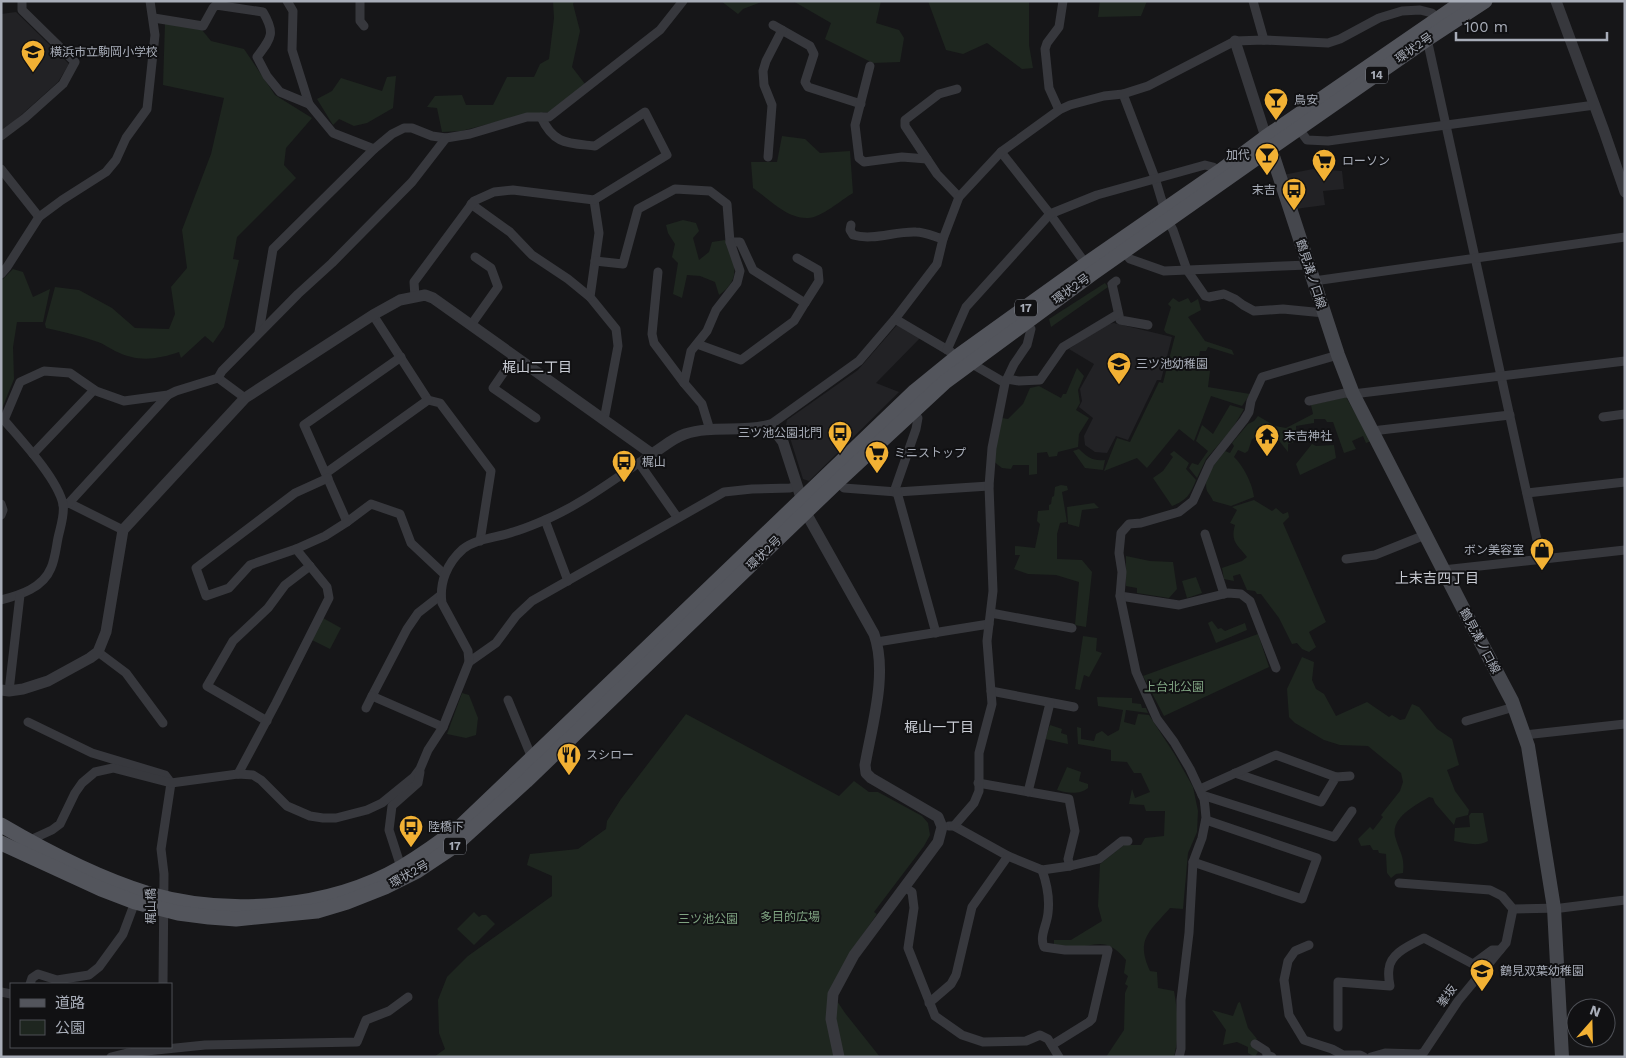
<svg xmlns="http://www.w3.org/2000/svg" width="1626" height="1058" viewBox="0 0 1626 1058" font-family="'Work Sans','Noto Sans JP',sans-serif">
<style>
.built{fill:#222225}
.green{fill:#1e261f}
.lines{fill:none;stroke-linecap:round;stroke-linejoin:round}
.minor{stroke:#37383d;stroke-width:9}
.tertiary{stroke:#37383d;stroke-width:11}
.secondary{stroke:#45474d;stroke-width:14}
.primary{stroke:#53555c;stroke-width:15}
.labels{text-anchor:middle;stroke-width:4;stroke-linejoin:round;paint-order:stroke}
.shield{fill:#111113;stroke:#7b7e86;stroke-width:1}
.shield-label{font-size:11px;font-weight:bold;fill:#a8adb8}
.street-label{font-size:12px;fill:#a8adb8;stroke:#111113}
.poi-label{font-size:12px;fill:#a8adb8;stroke:#111113;text-anchor:start}
.park-label{font-size:12px;fill:#7fa381;stroke:#111113}
.neighbourhood-label{font-size:14px;fill:#c9ccd4;stroke:#111113}
</style>
<rect width="100%" height="100%" fill="#161618"/>
<g class="built">
<polygon points="16,12 69,64 58,82 1,133 1,14"/>
<polygon points="1313,169 1342,171 1344,189 1323,191 1325,205 1295,209 1283,175"/>
<polygon points="1114,323 1172,337 1161,380 1157,380 1128,440 1116,436 1107,453 1095,452 1085,445 1084,436 1093,418 1079,407 1082,401 1080,389 1094,364 1069,349 1104,325"/>
<polygon points="897,325 920,338 876,383 899,392 809,481 803,479 786,425 787,420 858,370"/>
</g>
<g class="green">
<polygon points="553,1 574,1 573,4 580,31 572,67 585,84 551,112 527,114 461,131 442,132 437,108 427,107 435,96 462,95 466,105 493,105 507,77 534,77 540,64 549,59 554,18"/>
<polygon points="721,1 764,1 743,9 738,14"/>
<polygon points="793,1 881,1 876,23 899,30 904,38 900,62 873,63 825,39 831,23"/>
<polygon points="928,1 1029,1 1029,45 1033,68 1022,69 987,43 963,54 946,50"/>
<polygon points="1100,1 1147,1 1141,16 1098,17"/>
<path d="M165,23L202,30L211,41L244,49L275,95L312,118L286,148L284,165L296,178L237,237L233,259L239,260L224,327L213,343L205,336L181,358L179,352C156,360 137,362 115,351C109,348 104,344 98,342C81,336 64,332 46,328L45,324L55,287L79,290L112,308L135,328L169,329L175,314L171,287L187,268L182,230L211,154L224,98L163,85Z"/>
<polygon points="396,76 393,108 367,123 354,126 339,119 333,125 317,99 332,91 341,78 382,91 387,77"/>
<path d="M782,136L805,139L820,153L850,151L853,193C841,200 821,218 808,218C787,219 769,199 753,188L751,162H777Z"/>
<path d="M683,220L696,223L699,231L693,238L699,260L709,252L712,242L725,240C734,262 743,278 719,295L715,282L700,276L687,275L682,298L673,294L678,263L672,257L675,244L668,233L666,225Z"/>
<polygon points="13,269 23,272 33,297 50,289 43,322 17,322 13,347 14,379 1,411 1,281"/>
<polygon points="1105,283 1108,287 1051,327 1049,319"/>
<polygon points="1173,298 1179,302 1188,298 1191,303 1198,299 1201,310 1188,317 1205,341 1232,350 1234,355 1208,347 1206,351 1200,351 1197,367 1210,371 1208,387 1250,394 1242,406 1211,396 1194,441 1179,429 1147,468 1137,458 1104,471 1117,438 1130,442 1159,382 1163,383 1175,336 1166,333 1164,330 1171,307 1168,304"/>
<polygon points="1077,368 1084,376 1078,390 1080,403 1076,410 1089,418 1079,434 1078,447 1058,452 1057,456 1049,457 1047,452 1037,453 1037,474 1029,475 1029,465 1013,465 1011,469 1002,468 993,461 1002,418 1008,419 1023,404 1030,388 1039,386 1061,398 1063,394 1066,394"/>
<path d="M1346,397L1371,441L1366,443L1363,436L1352,441L1356,449L1344,453L1333,422H1327L1325,419H1314V423L1296,426L1297,441L1288,444V452L1280,442L1277,435L1268,433L1252,439L1248,451L1245,453L1238,450L1234,457C1243,465 1253,485 1254,497L1231,506L1213,501C1212,498 1209,494 1207,491C1202,477 1218,460 1225,451L1230,453L1234,446L1232,443L1248,424L1254,421L1258,416L1275,426L1286,428L1313,414L1311,405Z"/>
<polygon points="1230,405 1244,409 1232,429 1206,459 1197,478 1189,468 1192,463 1198,465 1208,451 1196,441 1202,425 1213,434"/>
<polygon points="1312,444 1316,446 1334,445 1336,458 1300,475 1296,464"/>
<path d="M1079,449C1088,458 1093,461 1105,460L1103,470L1085,468L1073,451Z"/>
<path d="M1174,451L1189,463L1186,469L1196,480C1190,495 1187,500 1172,506L1153,478L1163,471L1173,457L1170,454Z"/>
<polygon points="1061,485 1067,486 1068,490 1062,492 1067,522 1060,523 1057,534 1057,559 1082,560 1092,572 1086,627 1075,625 1079,582 1056,575 1028,574 1014,569 1020,555 1015,555 1015,546 1035,548 1040,524 1037,521 1038,511 1049,510 1049,505 1051,504 1052,497 1054,496 1055,487"/>
<path d="M1254,500L1272,511L1276,508L1283,514L1288,512L1289,517L1283,523L1326,622L1309,632L1316,647L1309,652L1302,649L1297,643L1292,644L1279,618L1261,594H1257L1255,591L1247,590L1240,574L1233,576L1234,581L1224,579L1222,568L1242,561L1247,557C1238,545 1230,542 1235,525L1230,523L1237,510L1232,507Z"/>
<polygon points="1094,503 1099,508 1082,510 1079,527 1068,524 1067,507"/>
<polygon points="1126,556 1150,561 1173,562 1177,589 1169,598 1137,593 1137,588 1126,586"/>
<polygon points="1196,577 1202,593 1187,598 1182,581"/>
<polygon points="323,618 341,628 330,649 312,640"/>
<polygon points="1212,621 1218,629 1221,628 1225,631 1245,623 1247,630 1216,643 1208,623"/>
<polygon points="1258,634 1269,667 1164,716 1143,676"/>
<polygon points="1083,636 1097,638 1096,651 1102,653 1089,677 1084,675 1080,690 1075,689"/>
<path d="M1302,657L1314,662L1312,680L1316,689L1324,694L1336,716L1367,702L1389,717L1392,715L1400,720L1405,719L1412,704L1419,707L1437,729L1452,739L1459,765L1447,770L1455,791L1469,810L1468,815L1456,818L1454,825L1435,803L1433,798L1429,797C1416,805 1391,817 1395,836C1399,852 1405,855 1403,873L1396,874L1391,878L1387,873L1386,854L1379,853L1378,850H1373L1370,845L1361,846L1358,839L1370,827L1373,830L1383,817L1381,815L1400,791L1403,782L1401,773L1368,746L1340,745L1324,740L1295,723L1289,717L1287,689Z"/>
<polygon points="462,693 469,695 478,718 476,735 466,738 447,734"/>
<path d="M1097,697L1132,698V703L1141,704L1142,708H1146L1148,713L1126,710L1124,722L1135,725L1138,714L1149,715L1175,755L1193,787L1198,811L1197,832L1188,853L1183,909L1170,908C1150,931 1135,939 1150,971L1157,972L1158,988L1174,991C1178,1015 1180,1033 1174,1057H1106L1124,1030L1125,993L1128,986L1125,984L1128,976L1124,973L1126,960C1104,934 1096,948 1070,947C1065,947 1059,945 1054,944V940H1071L1102,921L1098,906L1100,864L1124,845H1141L1145,838L1164,836L1165,811H1146L1144,805L1129,804L1132,789L1135,798L1150,792L1141,773H1134L1127,762L1111,761V750L1078,744L1077,727L1081,728V739L1094,741L1096,734L1102,731L1108,736L1119,730L1123,710L1098,706Z"/>
<polygon points="686,714 839,796 854,781 869,792 878,792 922,816 928,823 930,835 924,846 874,912 877,914 850,953 831,992 845,1013 880,1057 434,1057 445,1049 439,1033 438,1000 447,977 468,956 552,896 552,876 527,865 530,854 578,849 606,829 607,821 621,799"/>
<polygon points="1050,725 1062,729 1061,733 1067,735 1068,744 1045,739"/>
<path d="M1067,767L1081,772L1079,781L1088,784V788C1080,795 1066,793 1057,790Z"/>
<path d="M1471,813H1483L1488,841C1478,847 1465,843 1454,841L1455,828L1470,827L1469,816Z"/>
<polygon points="474,912 479,917 482,915 486,915 495,924 474,945 457,929"/>
<polygon points="1240,1002 1248,1028 1257,1039 1252,1045 1259,1050 1255,1057 1248,1053 1248,1047 1237,1042 1223,1045 1226,1030 1212,1010 1233,1016 1238,1003"/>
</g>
<g class="lines">
<g class="minor">
<polyline points="287,1 293,11 292,50 309,104"/>
<polyline points="360,1 360,21 364,26"/>
<polyline points="1253,1 1264,40"/>
<path d="M154,18L203,26L213,8L216,5L263,12C276,34 271,38 257,57L267,76L280,92L309,104L333,133L374,149"/>
<polyline points="773,25 810,46 814,54 805,82 808,87 861,104"/>
<polyline points="1427,39 1541,558"/>
<polyline points="870,66 855,125 859,158 864,162 902,157 927,159"/>
<polyline points="957,89 939,94 905,120 905,126 937,174 959,197"/>
<polyline points="1123,94 1155,178 1168,221 1173,230 1187,270 1205,296 1209,297 1224,294 1235,299 1243,305 1254,311 1283,309 1324,313"/>
<polyline points="1059,110 1049,88 1045,49 1047,43 1059,27 1063,1"/>
<polyline points="1299,129 1307,140 1328,141 1595,105"/>
<polyline points="1,136 25,118 63,84 75,62 22,10 22,1"/>
<polyline points="1001,152 1050,214 1088,267"/>
<polyline points="768,157 772,105 764,85 763,71 766,61 782,30"/>
<polyline points="1,169 39,217"/>
<polyline points="594,200 599,233 590,297 616,329 618,346 604,420"/>
<polyline points="471,204 510,232 532,255 568,279 590,297"/>
<path d="M851,225L850,230L853,235C873,241 895,231 916,232C925,232 935,237 943,239"/>
<polyline points="1124,252 1130,259 1164,271 1308,265"/>
<polyline points="797,258 818,270 819,281 805,303"/>
<polyline points="595,261 623,264 638,209 675,189 710,191 727,204 730,242 740,242 753,270 805,303 794,321 741,360 697,344"/>
<polyline points="658,272 652,334 654,343 684,383 702,404 710,430"/>
<polyline points="1,274 7,267 39,217 62,200 106,172 116,160 126,138 147,109 155,35 150,1"/>
<polyline points="1116,281 1112,284 1120,320 1148,325"/>
<polyline points="1314,281 1625,237"/>
<path d="M415,297L414,282L474,201L494,192L513,190L594,200L667,155L645,112L595,146C568,143 554,145 541,117"/>
<polyline points="373,315 428,400 440,403 491,471 480,541"/>
<polyline points="895,319 951,352"/>
<polyline points="471,325 498,287 491,268 475,257"/>
<polyline points="259,332 273,249 374,149 392,134 404,128 412,128 432,136 446,138 470,134 527,117 549,117 660,30 683,1"/>
<polyline points="947,350 966,307 1050,214 1097,195 1205,165 1213,167 1219,172"/>
<polyline points="515,356 493,388 536,418"/>
<polyline points="401,357 304,425 347,522 371,504 400,514 411,543 444,574"/>
<polyline points="969,362 1005,383"/>
<polyline points="218,378 245,398"/>
<polyline points="1007,379 1019,381 1040,380 1063,347 1118,314"/>
<polyline points="684,383 691,351 707,331 716,310 737,283 740,271 730,242"/>
<polyline points="1309,401 1345,393 1353,394 1625,361"/>
<polyline points="1603,417 1625,414"/>
<polyline points="770,425 859,361 895,319 937,264 943,239 959,197 1001,152 1059,110 1070,105 1104,96 1123,94 1148,86 1235,41 1264,40 1328,43 1340,39 1379,18 1402,11 1420,10 1432,13 1436,19"/>
<polyline points="1372,431 1510,415"/>
<polyline points="33,454 94,390"/>
<polyline points="639,463 677,517"/>
<polyline points="326,473 428,400"/>
<polyline points="328,478 295,493 196,568 206,596 229,588 250,565 296,549 325,536 347,522"/>
<polyline points="838,481 844,488 897,492 989,486"/>
<polyline points="894,492 916,429 918,418 910,409"/>
<polyline points="897,492 936,633"/>
<polyline points="1527,493 1625,482"/>
<polyline points="69,503 123,530"/>
<polyline points="1,504 3,510 1,515"/>
<polyline points="63,505 69,503 168,395"/>
<polyline points="545,520 568,581"/>
<polyline points="1205,534 1224,594"/>
<polyline points="1346,559 1375,555 1425,535"/>
<polyline points="1443,570 1625,550"/>
<polyline points="441,595 418,613 407,629 372,696 443,727"/>
<polyline points="1120,596 1179,605 1228,593 1241,594 1250,601 1276,668"/>
<path d="M1,600C20,595 43,588 51,568C55,559 56,548 58,538C60,528 65,515 63,504C57,478 21,440 4,420L20,382L44,371L70,373L96,391L124,401L168,395L176,391L218,378L222,371L298,294L332,263L412,182L446,138"/>
<polyline points="991,613 1072,628"/>
<polyline points="877,642 989,624"/>
<polyline points="98,652 126,673 163,723"/>
<polyline points="469,662 496,643 516,616 532,601 724,492 752,489 790,488 797,486"/>
<polyline points="9,691 20,595"/>
<polyline points="991,691 1074,707"/>
<polyline points="508,700 532,758"/>
<polyline points="366,708 372,696"/>
<polyline points="267,721 207,686 233,641 268,608 285,585 310,566"/>
<polyline points="1466,721 1514,707"/>
<polyline points="28,722 92,753 165,775 171,783 161,849 164,874 163,984"/>
<polyline points="1524,735 1625,724"/>
<polyline points="1235,773 1321,802 1336,777 1350,776"/>
<polyline points="238,774 276,703 329,598 327,587 296,549"/>
<polyline points="978,783 1069,799 1075,831 1068,859 1070,866"/>
<polyline points="1200,789 1276,755 1336,777"/>
<polyline points="1028,792 1050,703"/>
<polyline points="1202,795 1334,837 1352,811"/>
<polyline points="949,826 954,826 1008,856 1042,870 1070,866 1099,859 1122,841 1128,841"/>
<polyline points="954,826 974,803 979,791 979,753 992,704 987,641 993,591 989,486 992,448 1005,383 1014,364 1027,345 1031,329 1025,322"/>
<path d="M28,841L52,830L60,824L75,793L82,783L95,772L113,768L171,783L238,774L253,775L261,780L287,806L310,816L323,818H336L367,810L382,803L414,777L420,769L428,750L443,727L469,662L468,651L442,603C439,583 447,563 463,549C477,538 497,538 513,532C524,529 535,524 545,520C584,503 617,477 652,454"/>
<polyline points="1193,862 1302,899 1317,858 1206,820"/>
<polyline points="401,867 389,830 392,806 418,783 420,772"/>
<path d="M1042,870C1047,884 1050,897 1048,913C1047,925 1039,936 1044,947L1065,950H1108L1092,1019L1089,1022L1052,1045"/>
<polyline points="1399,883 1490,890 1502,896 1513,909 1561,908 1625,900"/>
<polyline points="904,887 912,892 914,908 908,948 935,1016 962,1035 983,1042 1026,1041 1040,1035 1048,1039 1059,1057"/>
<polyline points="1309,945 1295,951 1288,961 1284,980 1289,1015 1304,1040 1332,1049 1343,1055 1360,1055 1364,1057"/>
<polyline points="30,984 32,978 38,974 57,980 89,975 99,967 123,934 135,902"/>
<polyline points="1,992 11,994"/>
<polyline points="929,1003 951,984 956,975 972,907 1008,856"/>
<path d="M1338,1027V982L1390,986C1389,981 1388,975 1389,969C1390,953 1411,945 1424,938L1473,964L1492,950H1500"/>
<polyline points="1255,1044 1266,1051 1267,1055 1272,1057"/>
<polyline points="111,1057 127,1053 205,1045 357,1042 366,1020 389,1011 408,997"/>
<polyline points="1179,1057 1181,1049 1181,1000 1189,933 1193,862 1202,838 1206,818 1205,807 1204,799 1190,769 1174,742 1157,719 1136,672 1120,596 1122,572 1119,553 1121,533 1129,524 1141,523 1179,512 1193,501 1210,463 1244,420 1249,412 1251,401 1262,377 1338,355"/>
<polyline points="1371,1057 1385,1053 1420,1054 1424,1052 1458,1001 1506,943 1513,909"/>
</g>
<g class="tertiary">
<polyline points="1556,1 1604,131 1625,192"/>
<polyline points="1235,41 1266,137"/>
<path d="M1,690L9,691L23,689L48,681L90,658L98,652L106,632L123,530L245,398L373,315L400,300L425,295L433,298L652,454C663,447 673,438 685,434C712,425 743,433 770,425L783,442L806,513L874,634C888,673 872,725 865,765L866,773L871,778L938,817L942,827L938,842L854,955L833,994L831,1019L839,1057"/>
</g>
<polyline class="secondary" points="1267,138 1338,355 1353,394 1466,614 1512,701 1528,746 1554,908 1562,1057"/>
<g class="primary">
<path d="M1,825C47,852 97,878 149,894C228,917 330,909 402,867C422,855 443,840 461,826L915,391L958,356L1086,264L1219,172L1266,137L1464,1"/>
<polyline points="1,843 101,889 135,902 178,913 209,917 236,919 317,911 347,902 385,887 417,871 453,847 526,781 838,481 945,382 1093,273 1259,156 1427,39 1485,1"/>
</g>
</g>
<defs>
<symbol id="school-pin" viewBox="-11 -11 22 30"><path d="M0 17L-7.5 6A9.5 9.5 0 1 1 7.5 6Z" fill="#f2b134" stroke="#111113"/><path d="M0-5L7-2L0 1L-7-2ZM-4 1L0 2.5L4 1V4Q0 6-4 4Z" fill="#111"/></symbol>
<symbol id="bar-pin" viewBox="-11 -11 22 30"><path d="M0 17L-7.5 6A9.5 9.5 0 1 1 7.5 6Z" fill="#f2b134" stroke="#111113"/><path d="M-6-5H6L.8 .8V4.5H3.5V6h-7V4.5H-.8V.8Z" fill="#111"/></symbol>
<symbol id="supermarket-pin" viewBox="-11 -11 22 30"><path d="M0 17L-7.5 6A9.5 9.5 0 1 1 7.5 6Z" fill="#f2b134" stroke="#111113"/><path d="M-6-5.5h2.5l.6 2H6L4.5 2H-2.5L-4.4-4H-6ZM-1.5 3.2a1.3 1.3 0 1 0 .1 0ZM3 3.2a1.3 1.3 0 1 0 .1 0Z" fill="#111"/></symbol>
<symbol id="bus-pin" viewBox="-11 -11 22 30"><path d="M0 17L-7.5 6A9.5 9.5 0 1 1 7.5 6Z" fill="#f2b134" stroke="#111113"/><path d="M-5-6H5V4H4V6H2V4H-2V6H-4V4H-5ZM-3.5-4V0h7V-4ZM-3.5 1.2v1.5H-2V1.2ZM2 1.2v1.5H3.5V1.2Z" fill="#111"/></symbol>
<symbol id="temple-pin" viewBox="-11 -11 22 30"><path d="M0 17L-7.5 6A9.5 9.5 0 1 1 7.5 6Z" fill="#f2b134" stroke="#111113"/><path d="M0-6L5-2H3V0L6.5 2.5H4V6H1.5V3h-3V6H-4V2.5H-6.5L-3 0V-2H-5Z" fill="#111"/></symbol>
<symbol id="shop-pin" viewBox="-11 -11 22 30"><path d="M0 17L-7.5 6A9.5 9.5 0 1 1 7.5 6Z" fill="#f2b134" stroke="#111113"/><path d="M-5-2.5h2.3a2.7 3.5 0 0 1 5.4 0H5L5.5 6h-11ZM-1.5-2.5h3a1.5 2.3 0 0 0-3 0Z" fill="#111"/></symbol>
<symbol id="restaurant-pin" viewBox="-11 -11 22 30"><path d="M0 17L-7.5 6A9.5 9.5 0 1 1 7.5 6Z" fill="#f2b134" stroke="#111113"/><path d="M-5-6h1v4h1v-4h1v4h1v-4h1v5L-1.5 .5V6h-2V.5L-5-1ZM5-6V6H3V1.5H1.5Q1.5-4 5-6Z" fill="#111"/></symbol>
</defs>
<g fill-rule="evenodd">
<use href="#school-pin" x="19" y="38" width="28" height="38"/>
<use href="#bar-pin" x="1262" y="86" width="28" height="38"/>
<use href="#bar-pin" x="1253" y="141" width="28" height="38"/>
<use href="#supermarket-pin" x="1310" y="147" width="28" height="38"/>
<use href="#bus-pin" x="1280" y="176" width="28" height="38"/>
<use href="#school-pin" x="1105" y="350" width="28" height="38"/>
<use href="#bus-pin" x="826" y="419" width="28" height="38"/>
<use href="#temple-pin" x="1253" y="422" width="28" height="38"/>
<use href="#supermarket-pin" x="863" y="439" width="28" height="38"/>
<use href="#bus-pin" x="610" y="448" width="28" height="38"/>
<use href="#shop-pin" x="1528" y="536" width="28" height="38"/>
<use href="#restaurant-pin" x="555" y="741" width="28" height="38"/>
<use href="#bus-pin" x="397" y="813" width="28" height="38"/>
<use href="#school-pin" x="1468" y="957" width="28" height="38"/>
</g>
<g class="labels">
<g class="shield">
<rect x="1366" y="66.5" width="22" height="17" rx="4"/>
<rect x="1015" y="299.5" width="22" height="17" rx="4"/>
<rect x="444" y="837.5" width="22" height="17" rx="4"/>
</g>
<g class="shield-label">
<text x="1377" y="79">14</text>
<text x="1026" y="312">17</text>
<text x="455" y="850">17</text>
</g>
<g class="street-label">
<text transform="translate(1414 48) rotate(-35)" y="4">環状2号</text>
<text transform="translate(1311 274) rotate(72)" y="4">鶴見溝ノ口線</text>
<text transform="translate(1071 289) rotate(-36)" y="4">環状2号</text>
<text transform="translate(764 553) rotate(-44)" y="4">環状2号</text>
<text transform="translate(1480 641) rotate(62)" y="4">鶴見溝ノ口線</text>
<text transform="translate(409 874) rotate(-29)" y="4">環状2号</text>
<text transform="translate(151 906) rotate(-90)" y="4">梶山橋</text>
<text transform="translate(1447 996) rotate(-55)" y="4">峯坂</text>
</g>
<g class="poi-label">
<text x="50" y="56">横浜市立駒岡小学校</text>
<text x="1294" y="104">鳥安</text>
<text x="1250" y="159" text-anchor="end">加代</text>
<text x="1342" y="165">ローソン</text>
<text x="1276" y="194" text-anchor="end">末吉</text>
<text x="1136" y="368">三ツ池幼稚園</text>
<text x="822" y="437" text-anchor="end">三ツ池公園北門</text>
<text x="1284" y="440">末吉神社</text>
<text x="894" y="457">ミニストップ</text>
<text x="642" y="466">梶山</text>
<text x="1524" y="554" text-anchor="end">ボン美容室</text>
<text x="586" y="759">スシロー</text>
<text x="428" y="831">陸橋下</text>
<text x="1500" y="975">鶴見双葉幼稚園</text>
</g>
<g class="park-label">
<text x="1174" y="691">上台北公園</text>
<text x="790" y="921">多目的広場</text>
<text x="708" y="923">三ツ池公園</text>
</g>
<g class="neighbourhood-label">
<text x="537" y="372">梶山二丁目</text>
<text x="1437" y="583">上末吉四丁目</text>
<text x="939" y="732">梶山一丁目</text>
</g>
</g>
<rect width="1626" height="1058" fill="none" stroke="#a8adb8" stroke-width="5"/>
<rect x="10" y="983" width="162" height="65" fill="#111113" stroke="#4d4f55"/>
<rect x="20" y="999" width="25" height="8" fill="#53555c" stroke="#4d4f55"/>
<text x="55" y="1008" font-size="15" fill="#a8adb8">道路</text>
<rect x="20" y="1020" width="25" height="15" fill="#1e261f" stroke="#4d4f55"/>
<text x="55" y="1033" font-size="15" fill="#a8adb8">公園</text>
<g transform="translate(1591 1023) rotate(20)"><circle r="24" fill="#111113" stroke="#4d4f55"/>
<path d="M0-4L9 19L0 12L-9 19Z" fill="#f2b134"/>
<text y="-8" font-size="14" font-weight="bold" text-anchor="middle" fill="#a8adb8">N</text>
</g>
<path d="M1456 32v8h151v-8" fill="none" stroke="#a8adb8" stroke-width="2.5"/>
<text x="1464" y="32" font-size="15" fill="#a8adb8" stroke="#111113" stroke-width="4" paint-order="stroke">100 m</text>
</svg>
